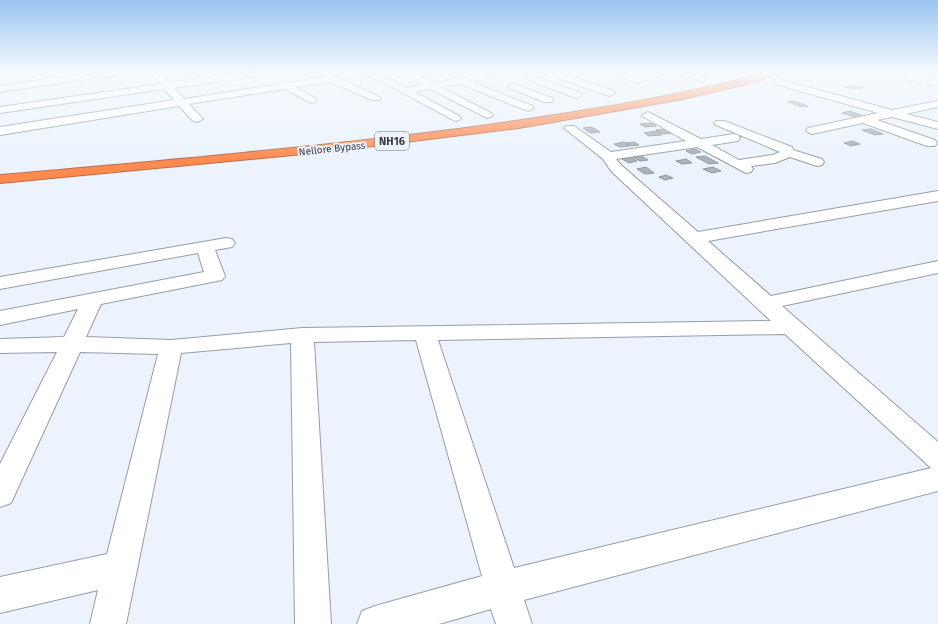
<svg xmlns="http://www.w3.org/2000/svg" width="938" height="624" viewBox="0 0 938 624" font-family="'Fira Sans',sans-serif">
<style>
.building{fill:#adb3bb;stroke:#9399a1}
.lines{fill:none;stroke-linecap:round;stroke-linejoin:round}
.minor-casing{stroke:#979da5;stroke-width:2}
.highway-casing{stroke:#b96f4a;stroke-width:2}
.minor{fill:#fff;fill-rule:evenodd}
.highway{fill:#fd8a4f;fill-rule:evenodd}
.labels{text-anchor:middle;stroke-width:4;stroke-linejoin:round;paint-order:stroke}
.far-street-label{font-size:10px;fill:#3a3c40;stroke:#ecf3fc}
.shield{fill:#ecf3fc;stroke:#6f7378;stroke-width:1}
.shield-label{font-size:11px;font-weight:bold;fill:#3a3c40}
</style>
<rect width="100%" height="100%" fill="#ecf3fc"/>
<g class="building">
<polygon points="852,85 863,88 855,89 844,87"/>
<polygon points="794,101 808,106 802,107 788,102"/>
<polygon points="850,111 864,116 855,117 842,113"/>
<polygon points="651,123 656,126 645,127 640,124"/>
<polygon points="592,127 600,132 590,133 583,128"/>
<polygon points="668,129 675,133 663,134 656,130"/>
<polygon points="871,129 883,134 875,135 862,130"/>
<polygon points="657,131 662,135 649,136 644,133"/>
<polygon points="852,141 860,144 851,146 844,143"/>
<polygon points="624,142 629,146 620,147 614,144"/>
<polygon points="634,142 639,145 630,146 625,143"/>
<polygon points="695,149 701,152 692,154 686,151"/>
<polygon points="641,156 648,160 640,161 633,157"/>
<polygon points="705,156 718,163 709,164 696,157"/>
<polygon points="631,157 637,161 629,163 622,159"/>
<polygon points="686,159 692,163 682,164 676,161"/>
<polygon points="646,167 654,173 645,174 637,169"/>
<polygon points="713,167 721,171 712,173 703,169"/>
<polygon points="666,175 673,178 665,180 659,177"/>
</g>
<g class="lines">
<defs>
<g id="minor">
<polygon points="95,72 120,72 116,75 0,92 0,86"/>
<polygon points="150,72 159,72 169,83 243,72 268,72 264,75 174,88 184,99 279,84 283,81 288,83 323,77 317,72 327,72 381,98 380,100 372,100 330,82 296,87 315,98 316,100 315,102 311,103 285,89 189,104 203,119 197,122 193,121 179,106 0,135 0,127 174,100 164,89 0,113 0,107 160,84"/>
<polygon points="356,72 370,72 391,79 407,88 422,85 400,72 412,72 433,83 494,72 515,72 471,82 533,106 534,108 529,111 525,110 460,84 441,87 491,113 493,115 491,117 487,118 430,89 415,92 459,116 461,118 459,120 455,121 385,83"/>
<polygon points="609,72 623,72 637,77 655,72 689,72 705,76 707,78 702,81 671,73 637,83"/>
<polygon points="912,72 923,72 913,80 907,80 907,76"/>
<polygon points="561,73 614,91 615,93 610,96 606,95 558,78 556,76"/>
<polygon points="531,75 581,93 582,95 577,98 573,97 528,80 528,76"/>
<polygon points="938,77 938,84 932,86 927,83"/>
<polygon points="778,79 892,110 938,101 938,107 906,114 938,122 938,129 892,117 877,120 935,140 937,143 935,146 927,146 863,123 812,134 808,132 806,130 808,128 878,113 775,84 775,80"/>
<polygon points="512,83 552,98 553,100 552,102 544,102 509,88 509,84"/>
<path d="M648,112L701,139L734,134L738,135L740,138L738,141L712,145L739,160L772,155L780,152L716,125L714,123L716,121H724L792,147L793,150L822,159L824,162L822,165L817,166L790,157L775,163L751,166L753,169L751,172L746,173L697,147L616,159L621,165L698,232L938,191V201L708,241L771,296L938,261V273L782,306L938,442V491L524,600L532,624H496L491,609L439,624H357L362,611L375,606L482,576L416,340L314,342L331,624H295L291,343L181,353L126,624H90L98,590L0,613V577L107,554L158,354L80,352L11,503L0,507V464L57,352L0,353V339L64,337L78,309L0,325V311L204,272L198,253L0,289V277L226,238L232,239L235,243L232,247L215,250L225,276L222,280L101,304L86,337L171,340L302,328L771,321L611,171L603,159L564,128L566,126H574L611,152L686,141L644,117L642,115ZM785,334L931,468L514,568L438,340Z"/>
</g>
<path id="highway" d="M768,72H784L751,83L683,99L519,128L325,152L0,183V175C161,161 321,147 481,126C577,112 674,98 768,72Z"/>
</defs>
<use href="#minor" class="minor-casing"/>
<use href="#highway" class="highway-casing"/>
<use href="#minor" class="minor"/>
<use href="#highway" class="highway"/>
</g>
<linearGradient id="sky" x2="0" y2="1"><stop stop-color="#99c4f0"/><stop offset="0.45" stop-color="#f6fafe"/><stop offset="1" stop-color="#f6fafe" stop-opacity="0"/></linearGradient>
<rect width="938" height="160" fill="url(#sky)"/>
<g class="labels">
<g class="far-street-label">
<text transform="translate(332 148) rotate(-6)" y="4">Nellore Bypass</text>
</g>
<rect class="shield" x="375" y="132" width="34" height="18" rx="3"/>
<g class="shield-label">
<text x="392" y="145">NH16</text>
</g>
</g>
</svg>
